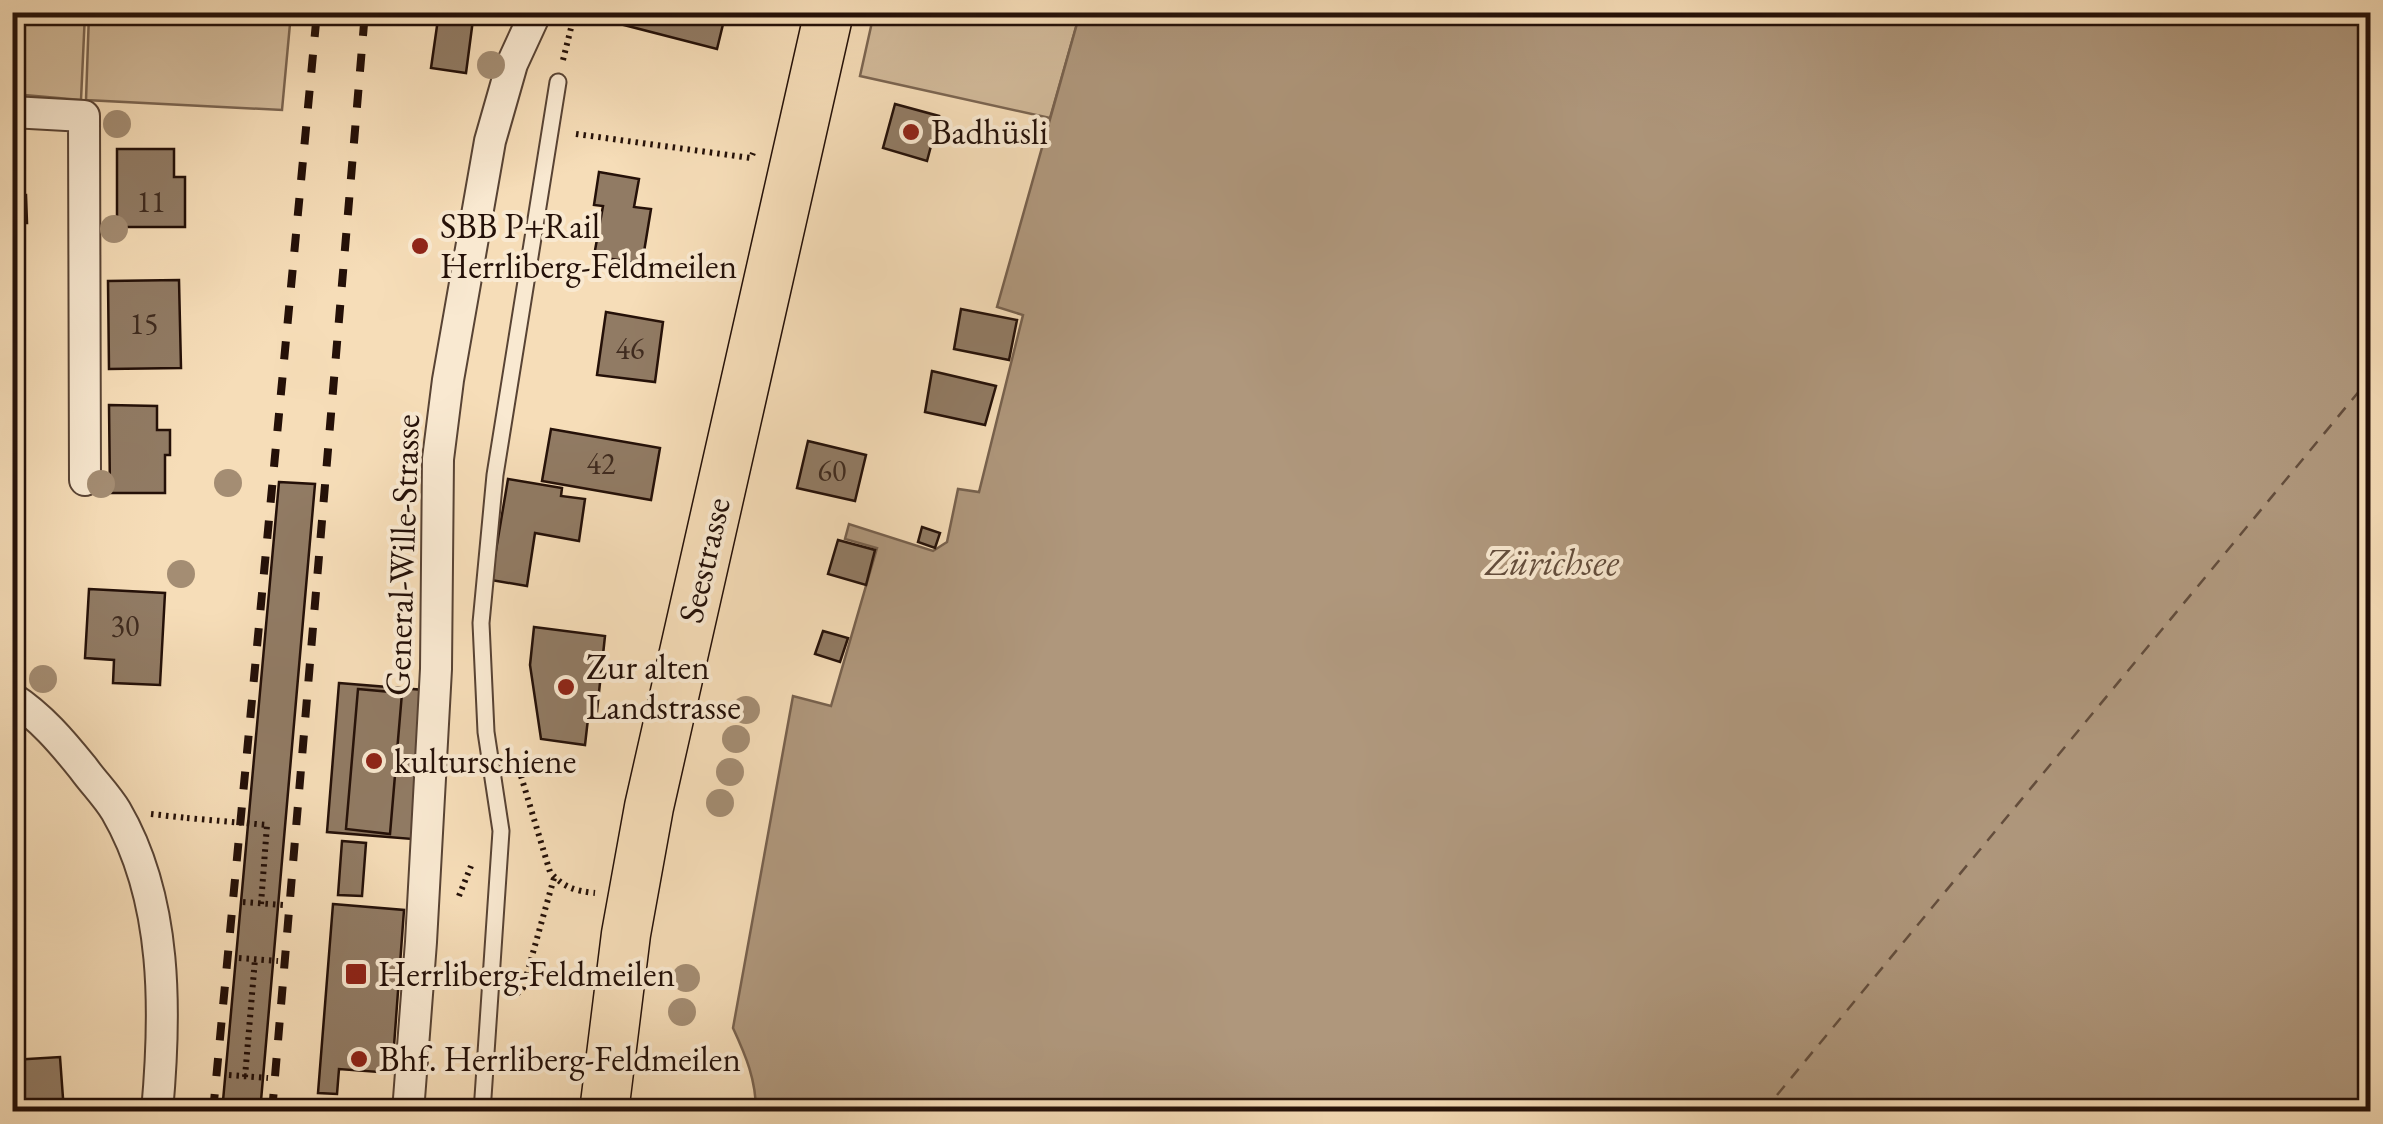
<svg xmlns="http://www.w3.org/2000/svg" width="2383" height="1124" viewBox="0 0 2383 1124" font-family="'EB Garamond',serif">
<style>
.green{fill:#d2ba9a;stroke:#7b6551;stroke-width:2.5}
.water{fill:#af977c;stroke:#77614e;stroke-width:2.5}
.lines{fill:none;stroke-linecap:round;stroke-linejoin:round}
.ferry{stroke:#634d3c;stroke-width:2.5;stroke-dasharray:12 10;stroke-linecap:butt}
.building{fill:#917b64;stroke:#241008;stroke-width:2.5}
.lane-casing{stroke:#584334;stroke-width:19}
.street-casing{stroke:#584334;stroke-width:34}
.primary-casing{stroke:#241008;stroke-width:51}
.path{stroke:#241008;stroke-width:6;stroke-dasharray:2.5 5;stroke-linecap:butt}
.lane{stroke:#f9e9d1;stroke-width:15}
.street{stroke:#f9e9d1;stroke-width:30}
.primary{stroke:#f6ddb8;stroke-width:48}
.rail{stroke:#241008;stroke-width:8;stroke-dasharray:18 18;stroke-linecap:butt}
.path-bridge{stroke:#241008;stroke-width:6;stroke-dasharray:2.5 5;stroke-linecap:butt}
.tree{fill:#a48d73}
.poi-dot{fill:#8f2418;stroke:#f9e9d1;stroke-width:4}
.labels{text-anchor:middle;stroke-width:8;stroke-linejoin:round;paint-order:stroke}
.number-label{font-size:30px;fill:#3f2b1f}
.poi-label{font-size:35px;fill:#241008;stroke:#f9e9d1;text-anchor:start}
.street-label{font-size:35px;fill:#241008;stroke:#f9e9d1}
.water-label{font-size:38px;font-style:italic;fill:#634d3c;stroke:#f9e9d1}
</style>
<rect width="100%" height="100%" fill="#f6ddb8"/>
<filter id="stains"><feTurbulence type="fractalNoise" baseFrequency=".002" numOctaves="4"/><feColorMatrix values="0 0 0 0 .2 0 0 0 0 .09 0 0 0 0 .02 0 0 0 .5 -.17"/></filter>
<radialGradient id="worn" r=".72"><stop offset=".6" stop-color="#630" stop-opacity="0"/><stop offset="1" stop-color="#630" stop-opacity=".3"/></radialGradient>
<g class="green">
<polygon points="12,13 85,13 81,100 13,94"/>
<polygon points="89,13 291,13 282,110 86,100"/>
<polygon points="874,13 1080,13 1050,118 860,76"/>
</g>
<path class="water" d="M1080,13H2370V1111H756C756,1080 746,1056 733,1028L793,696L831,706L877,548L845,539L849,524L933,551L947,542L958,489L979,492L1023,315L997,307Z"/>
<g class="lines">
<polyline class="ferry" points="1763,1112 2370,378"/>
</g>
<g class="building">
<polygon points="439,12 474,12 466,73 431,68"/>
<polygon points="627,12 726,12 717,49 624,25"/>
<polygon points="895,104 939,116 927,161 883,148"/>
<polygon points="117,149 174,149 174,177 185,177 185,227 117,227"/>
<polygon points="599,172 639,179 634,207 651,209 642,264 594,256 603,206 594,205"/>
<polygon points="26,195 27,223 17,223 17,274 12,274 12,196"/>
<polygon points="179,280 181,368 109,369 108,281"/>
<polygon points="961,309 1017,320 1009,360 954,349"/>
<polygon points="606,312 663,322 655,382 597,375"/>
<polygon points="932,371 996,386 985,425 925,412"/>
<polygon points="109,405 157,406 157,430 170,430 170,455 165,455 165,493 110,493"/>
<polygon points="551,429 660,448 651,500 542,481"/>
<polygon points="808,441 866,455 855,501 797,488"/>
<polygon points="508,479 562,488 561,496 585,499 579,541 535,533 527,586 491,580"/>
<polygon points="279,482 315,484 260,1112 222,1112"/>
<polygon points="922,527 940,533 935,548 918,542"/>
<polygon points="838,540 875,550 866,585 828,574"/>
<polygon points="89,589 165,593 160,685 113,683 114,660 85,658"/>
<polygon points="534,627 605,636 597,711 589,710 585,745 541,739 530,665"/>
<polygon points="823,631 848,638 840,662 815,654"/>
<polygon points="339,683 424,690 412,839 327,832"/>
<polygon points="358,689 402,693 390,834 346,829"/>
<polygon points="342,841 366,843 362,896 338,895"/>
<polygon points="333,904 404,910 392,1073 339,1069 337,1094 318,1093"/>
<polygon points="60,1057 64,1112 12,1112 12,1060"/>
</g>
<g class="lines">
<defs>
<polyline id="lane" points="482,1112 501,831 486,732 481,623 495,475 558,82"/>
<g id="street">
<polyline points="12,112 84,116 85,480"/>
<path d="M12,698C41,717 62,742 83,768C93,782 107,796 116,811C168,900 166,1013 157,1112"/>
<polyline points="408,1112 421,942 436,669 438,459 448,380 490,141 512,64 536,12"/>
</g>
<polyline id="primary" points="604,1112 626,934 649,807 829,12"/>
</defs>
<use href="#lane" class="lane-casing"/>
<use href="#street" class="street-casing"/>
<use href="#primary" class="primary-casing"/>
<g class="path">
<polyline points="563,60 575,12"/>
<polyline points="576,134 751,158 753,153"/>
<path d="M521,776L550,872C563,887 575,891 595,893"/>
<polyline points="151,814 187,818"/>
<polyline points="459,896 471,866"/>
<polyline points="243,902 283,905"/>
<polyline points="261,904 267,825"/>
<polyline points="239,958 278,961"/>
<polyline points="517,994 523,988 554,878"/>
<polyline points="229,1075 268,1078"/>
<polyline points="245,1077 255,959"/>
</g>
<use href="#lane" class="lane"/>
<use href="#street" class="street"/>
<use href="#primary" class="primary"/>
<g class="rail">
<polyline points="213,1112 317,12"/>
<polyline points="272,1112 365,12"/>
</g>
<polyline class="path-bridge" points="187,818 267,825"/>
</g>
<g class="tree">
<circle cx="491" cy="65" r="14"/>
<circle cx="117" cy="124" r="14"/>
<circle cx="114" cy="229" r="14"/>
<circle cx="228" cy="483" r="14"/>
<circle cx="101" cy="484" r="14"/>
<circle cx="181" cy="574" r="14"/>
<circle cx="43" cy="679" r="14"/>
<circle cx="746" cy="710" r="14"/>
<circle cx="736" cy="739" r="14"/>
<circle cx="730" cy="772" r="14"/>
<circle cx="720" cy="803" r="14"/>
<circle cx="686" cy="978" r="14"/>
<circle cx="682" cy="1012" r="14"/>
</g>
<g class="poi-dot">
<circle cx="911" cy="132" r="10"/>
<circle cx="420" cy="246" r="10"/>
<circle cx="566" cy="687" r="10"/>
<circle cx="374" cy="761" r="10"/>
<rect x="344" y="962" width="24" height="24" rx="5"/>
<circle cx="359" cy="1059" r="10"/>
</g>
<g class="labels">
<g class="number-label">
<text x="151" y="212">11</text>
<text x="144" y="334">15</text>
<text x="630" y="359">46</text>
<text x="601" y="474">42</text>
<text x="832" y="481">60</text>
<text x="125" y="636">30</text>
</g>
<g class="poi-label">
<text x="931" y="144">Badhüsli</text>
<text x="440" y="238">SBB P+Rail<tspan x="440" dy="40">Herrliberg-Feldmeilen</tspan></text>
<text x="586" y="679">Zur alten<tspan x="586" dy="40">Landstrasse</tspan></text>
<text x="394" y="773">kulturschiene</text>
<text x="378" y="986">Herrliberg-Feldmeilen</text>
<text x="379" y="1071">Bhf. Herrliberg-Feldmeilen</text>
</g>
<g class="street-label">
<text transform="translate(402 555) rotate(-88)" y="12">General-Wille-Strasse</text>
<text transform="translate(704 560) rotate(-77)" y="12">Seestrasse</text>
</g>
<g class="water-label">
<text x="1552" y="575">Zürichsee</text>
</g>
</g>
<rect width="2383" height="1124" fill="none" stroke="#f6ddb8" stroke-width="50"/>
<rect x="15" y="15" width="2353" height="1094" fill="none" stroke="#241008" stroke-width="5"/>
<rect x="25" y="25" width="2333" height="1074" fill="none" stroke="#241008" stroke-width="2.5"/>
<rect width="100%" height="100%" filter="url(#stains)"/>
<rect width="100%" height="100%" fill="url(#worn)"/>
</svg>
